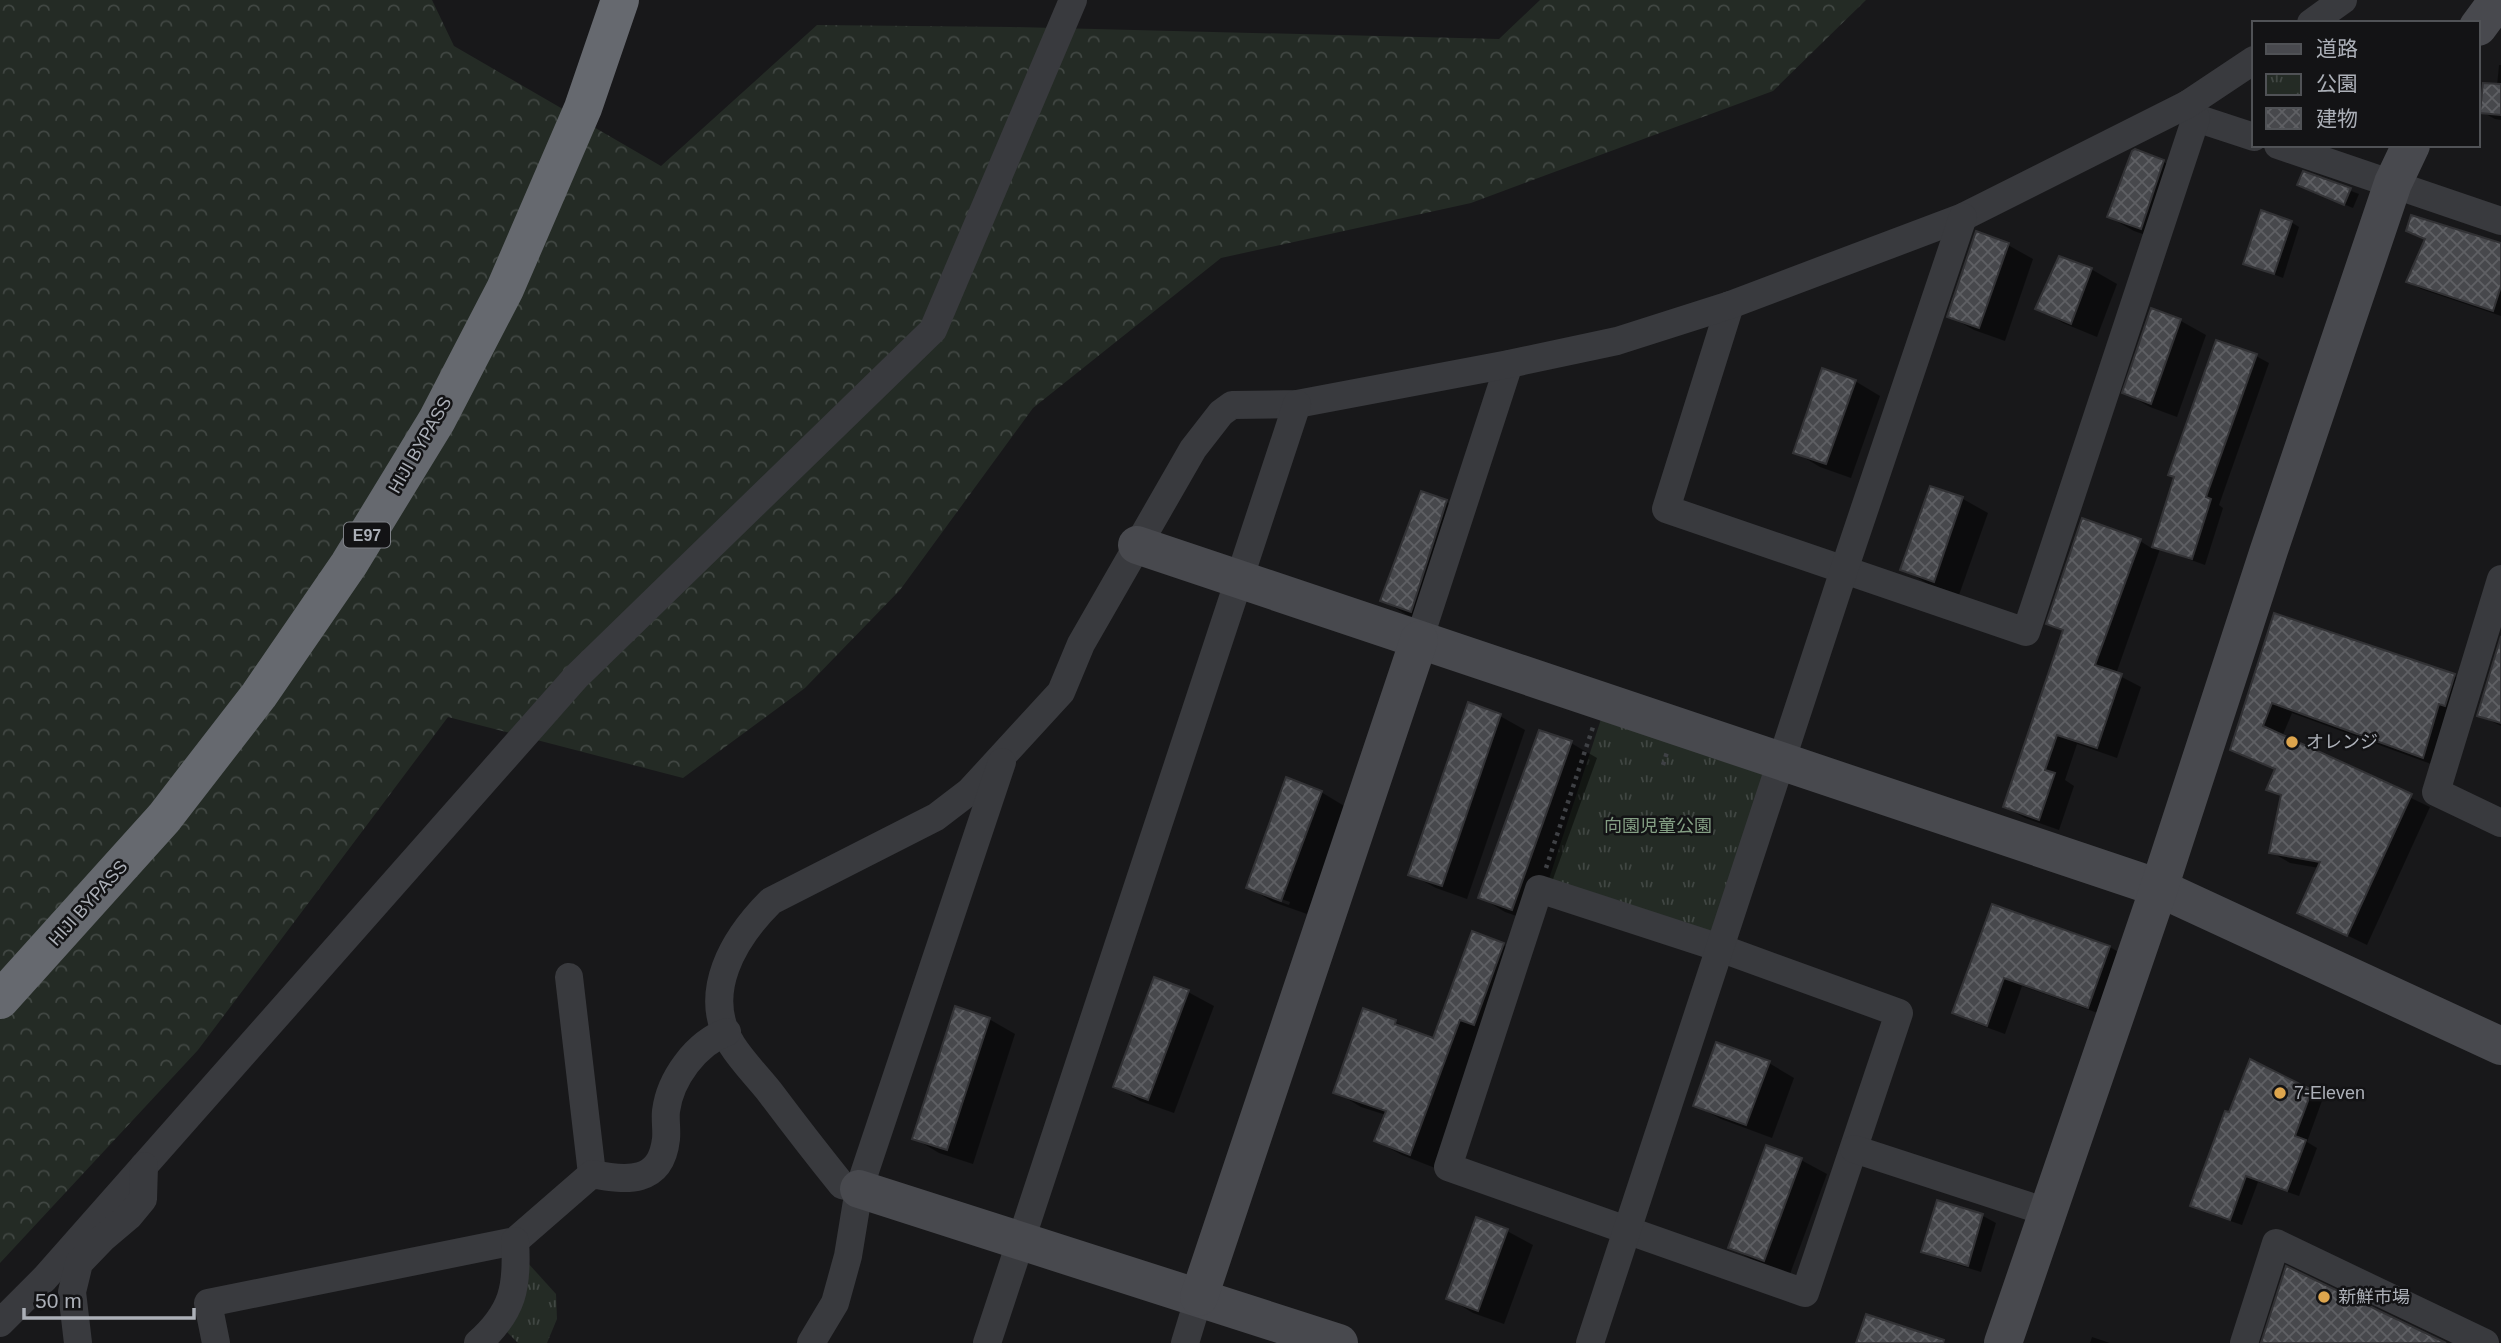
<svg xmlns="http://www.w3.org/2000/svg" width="2501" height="1343" viewBox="0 0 2501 1343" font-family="Helvetica,'Noto Sans JP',sans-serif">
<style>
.forest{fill:url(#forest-crowns)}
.park{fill:url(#park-tufts)}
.shadow{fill:#0007;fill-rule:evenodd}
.building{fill:url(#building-cross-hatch);stroke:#323235;stroke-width:2}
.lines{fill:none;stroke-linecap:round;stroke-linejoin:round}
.path{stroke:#3f4145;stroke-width:4.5;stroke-dasharray:3.5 5;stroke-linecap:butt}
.street{stroke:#393a3e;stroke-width:28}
.secondary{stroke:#48494e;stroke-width:38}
.highway{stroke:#66696f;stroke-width:38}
.poi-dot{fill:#dda54d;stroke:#131315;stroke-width:2.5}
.labels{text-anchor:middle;stroke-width:5;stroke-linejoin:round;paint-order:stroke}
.shield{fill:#131315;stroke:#7e8187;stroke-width:2}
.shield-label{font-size:16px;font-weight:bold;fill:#acb0b8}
.street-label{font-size:18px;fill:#acb0b8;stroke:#131315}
.poi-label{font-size:18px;fill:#acb0b8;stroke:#131315;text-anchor:start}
.park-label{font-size:18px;fill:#85a085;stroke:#131315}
</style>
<defs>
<pattern id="forest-crowns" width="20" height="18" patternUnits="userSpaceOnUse" patternTransform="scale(1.75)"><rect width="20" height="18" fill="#242b25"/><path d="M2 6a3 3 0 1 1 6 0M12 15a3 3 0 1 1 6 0" fill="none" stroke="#414743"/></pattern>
<pattern id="park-tufts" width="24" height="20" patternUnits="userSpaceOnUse" patternTransform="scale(1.75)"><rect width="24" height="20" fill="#242b25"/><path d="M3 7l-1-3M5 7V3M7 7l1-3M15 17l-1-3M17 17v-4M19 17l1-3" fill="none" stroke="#414743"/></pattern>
<pattern id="building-cross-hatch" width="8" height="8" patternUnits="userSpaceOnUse" patternTransform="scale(1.75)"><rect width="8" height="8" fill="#47484c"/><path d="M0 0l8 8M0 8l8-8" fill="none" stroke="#5f6064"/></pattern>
</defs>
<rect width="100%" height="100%" fill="#18181a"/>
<polygon class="forest" points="0,0 432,0 454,46 661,166 817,25 1011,27 1499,39 1540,0 1866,0 1773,91 1471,203 1221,258 1033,408 900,590 805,688 683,778 448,717 198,1050 0,1263"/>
<g class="park">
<polygon points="1602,716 1767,769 1714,934 1548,882"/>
<polygon points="527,1262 556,1294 557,1319 547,1343 518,1343 505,1330"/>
</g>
<g class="shadow">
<polygon points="2499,65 2501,65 2501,120 2495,119 2482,112 2497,86"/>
<polygon points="2135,151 2164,162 2189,177 2166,242 2134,231 2109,217"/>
<polygon points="2304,173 2359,194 2353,208 2307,189"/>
<polygon points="2291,222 2299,227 2283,278 2245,263"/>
<polygon points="2408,230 2501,245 2501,316 2421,289 2409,282 2426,240"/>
<polygon points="2008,245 2033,259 2005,341 1974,330 1949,316"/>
<polygon points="2091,269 2117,284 2097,337 2063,323 2038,308"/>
<polygon points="2152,311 2181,321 2206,335 2177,417 2150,407 2125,393"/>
<polygon points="2256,356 2269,363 2219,505 2223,508 2205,565 2160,549 2116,674 2141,687 2117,758 2077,744 2065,780 2074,786 2059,830 2025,818 2005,807 2064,632 2048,623 2140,541 2153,549 2175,477"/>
<polygon points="1855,381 1880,396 1851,478 1820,467 1795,452"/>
<polygon points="1932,488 1963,499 1988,513 1959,595 1928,584 1903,569"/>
<polygon points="1446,502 1472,517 1436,625 1407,615 1382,600"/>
<polygon points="2275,615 2454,676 2473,687 2442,768 2292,713 2282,737 2430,807 2367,945 2299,912 2319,868 2290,863 2271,852 2283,797 2268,789 2276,770 2233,749"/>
<polygon points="2501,642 2501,726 2479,715"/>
<polygon points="1500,716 1525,730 1467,899 1436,888 1410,874"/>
<polygon points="1540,732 1571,743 1597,758 1537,923 1505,912 1480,897"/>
<path d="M1321,792L1346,807L1307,914L1273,902L1248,887ZM1272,896L1290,902L1289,905L1272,899Z"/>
<polygon points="1993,906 2110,947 2127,957 2106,1016 2022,986 2005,1034 1972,1022 1954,1012"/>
<polygon points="1503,945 1528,959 1435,1168 1402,1155 1376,1141 1386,1115 1361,1107 1336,1092 1364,1010 1396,1022 1416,1034 1434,1040"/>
<polygon points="1188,992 1214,1006 1174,1113 1140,1101 1115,1086"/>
<polygon points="989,1019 1015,1034 973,1164 939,1153 914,1138"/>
<polygon points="1769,1063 1794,1078 1772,1138 1721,1119 1695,1105"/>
<polygon points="2311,1091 2323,1098 2307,1142 2317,1148 2299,1196 2258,1182 2242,1225 2204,1212 2192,1205"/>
<polygon points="1801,1160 1827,1174 1790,1274 1756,1262 1730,1247"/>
<polygon points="1938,1202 1983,1216 1996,1223 1981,1272 1936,1258 1923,1251"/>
<polygon points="1507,1231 1533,1245 1504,1324 1473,1313 1448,1298"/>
<polygon points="2092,1337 2110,1343 2090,1343"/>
</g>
<g class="building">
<polygon points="2483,83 2501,84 2501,115 2480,113"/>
<polygon points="2135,149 2164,160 2141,229 2107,217 2132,151"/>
<polygon points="2303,171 2351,188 2344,205 2297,185"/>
<polygon points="2261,210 2292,221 2274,274 2243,264"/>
<polygon points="2411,215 2501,243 2501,286 2493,311 2406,282 2425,239 2406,231"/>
<polygon points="1976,231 2009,243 1979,328 1947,317"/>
<polygon points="2059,256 2092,268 2071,324 2035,309"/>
<polygon points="2151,308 2181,319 2151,404 2122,393"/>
<polygon points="2216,340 2257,354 2206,497 2211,499 2192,559 2152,547 2174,477 2168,475"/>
<polygon points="1822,368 1856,380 1826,464 1793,453"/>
<polygon points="1930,486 1963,497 1934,582 1900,570"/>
<polygon points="1421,491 1447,500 1411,612 1380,601"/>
<polygon points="2082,518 2141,539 2095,665 2122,674 2097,748 2057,735 2045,770 2055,773 2039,820 2003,807 2063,630 2046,624"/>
<polygon points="2274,613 2455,674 2445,706 2439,704 2423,758 2272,703 2263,726 2412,794 2347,936 2297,913 2320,862 2269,853 2281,795 2266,790 2275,769 2230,750"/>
<polygon points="2501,636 2501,723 2477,716"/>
<polygon points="1468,702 1501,714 1442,886 1408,875"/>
<polygon points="1539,730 1572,741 1512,910 1478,898"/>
<polygon points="1286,777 1322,791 1281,901 1246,888"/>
<polygon points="1992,904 2110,946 2088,1008 2004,978 1987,1026 1952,1013"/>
<polygon points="1472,931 1504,943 1474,1025 1460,1020 1410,1155 1374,1141 1386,1111 1333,1093 1363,1008 1396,1020 1395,1024 1433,1038"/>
<polygon points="1154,977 1189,990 1148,1100 1113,1087"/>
<polygon points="955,1006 990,1018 947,1150 912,1139"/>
<polygon points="1716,1042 1770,1061 1746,1125 1693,1106"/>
<polygon points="2250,1059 2312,1090 2295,1136 2306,1140 2287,1191 2246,1176 2230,1220 2190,1206 2225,1111 2229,1112"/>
<polygon points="1766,1145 1802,1158 1764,1261 1728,1248"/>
<polygon points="1937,1200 1983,1214 1968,1266 1921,1252"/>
<polygon points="1476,1217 1508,1229 1478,1311 1446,1299"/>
<polygon points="2286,1266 2446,1343 2261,1343"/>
<polygon points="1866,1314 1944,1340 1943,1343 1856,1343"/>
</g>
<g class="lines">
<g class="path">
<polyline points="1663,765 1667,752"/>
<polyline points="1546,868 1593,727"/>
</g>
<g class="street">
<polyline points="2311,23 2343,0"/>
<polyline points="2196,118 2254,137"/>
<polyline points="2278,145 2501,221"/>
<polyline points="1730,305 1666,509 2026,632 2196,118 2188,104"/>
<polyline points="2501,579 2436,792 2501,823"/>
<polyline points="1419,640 1509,364"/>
<polygon points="1539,889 1720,948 1899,1013 1805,1293 1448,1167"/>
<polyline points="569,977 592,1174"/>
<polyline points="1854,1149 2047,1212"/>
<path d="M859,1189L842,1185C817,1154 793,1123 769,1091C757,1076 742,1061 732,1045C700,993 734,938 771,901L936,817L970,791L1061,692L1081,644L1193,449L1221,413L1232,405L1297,404L1509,364L1617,341L1730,305L1963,217L2188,104L2254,60"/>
<polyline points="0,1323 45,1278 576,677 933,330 1073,0"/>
<polyline points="78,1343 72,1292 79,1263 103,1238 129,1216 143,1199 144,1166"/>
<path d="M216,1343L208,1303L515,1241L592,1174C627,1181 661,1184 666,1139C667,1130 665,1120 666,1111C670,1079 696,1043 727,1032"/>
<path d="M478,1343C513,1312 518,1287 515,1241"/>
<polyline points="811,1343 835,1303 848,1256 859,1189 1002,762"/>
<polyline points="987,1343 1297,404"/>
<polyline points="1185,1343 1199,1297"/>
<polyline points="1590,1343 1844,570 1963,217"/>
<polyline points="2244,1343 2276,1243 2485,1343"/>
</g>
<g class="secondary">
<polyline points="2478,27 2498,0"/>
<polyline points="1137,545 2159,888 2501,1046"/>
<polyline points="859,1189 1339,1343"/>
<polyline points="1199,1297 1419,640"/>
<polyline points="2003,1343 2159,888 2269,550 2393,183 2411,145"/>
</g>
<polyline class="highway" points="0,1000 164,818 259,695 349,564 437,420 505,289 583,108 620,0"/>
</g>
<g class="poi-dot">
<circle cx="2292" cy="742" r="7"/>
<circle cx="2280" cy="1093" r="7"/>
<circle cx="2324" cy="1297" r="7"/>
</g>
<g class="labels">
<rect class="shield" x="344" y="522.5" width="46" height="25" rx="5"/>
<g class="shield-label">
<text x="367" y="541">E97</text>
</g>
<g class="street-label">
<text transform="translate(420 445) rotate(-60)" y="6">HIJI BYPASS</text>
<text transform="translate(88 903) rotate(-48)" y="6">HIJI BYPASS</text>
</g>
<g class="poi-label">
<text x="2306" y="748">オレンジ</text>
<text x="2294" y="1099">7-Eleven</text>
<text x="2338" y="1303">新鮮市場</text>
</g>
<g class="park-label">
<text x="1658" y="832">向園児童公園</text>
</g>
</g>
<rect x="2252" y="21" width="228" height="126" fill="#131315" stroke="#505256" stroke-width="2"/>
<rect x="2266" y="44" width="35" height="10" fill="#48494e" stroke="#505256" stroke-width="2"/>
<text x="2316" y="56" font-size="21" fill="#acb0b8">道路</text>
<rect x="2266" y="74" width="35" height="21" fill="url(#park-tufts)" stroke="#505256" stroke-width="2"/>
<text x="2316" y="91" font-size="21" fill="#acb0b8">公園</text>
<rect x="2266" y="108" width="35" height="21" fill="url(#building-cross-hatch)" stroke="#505256" stroke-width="2"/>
<text x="2316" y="126" font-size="21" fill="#acb0b8">建物</text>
<path d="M24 1308v10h170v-10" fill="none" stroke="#acb0b8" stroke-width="3.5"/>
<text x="35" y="1308" font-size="21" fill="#acb0b8" stroke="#131315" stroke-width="5" paint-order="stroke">50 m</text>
</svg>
